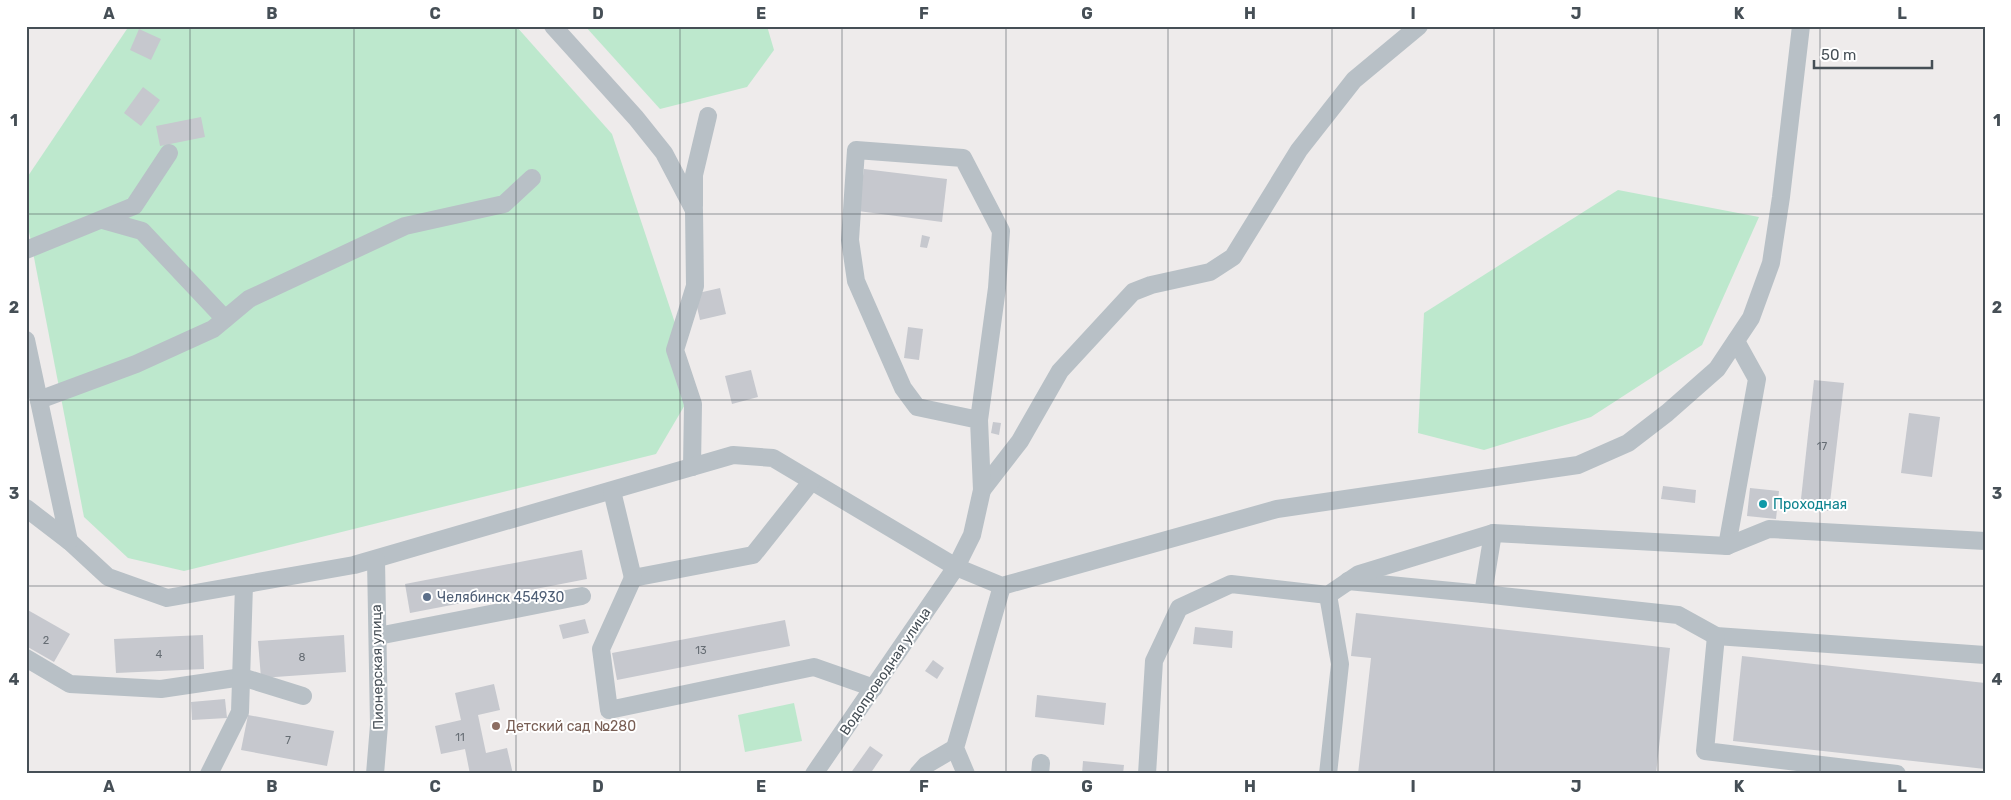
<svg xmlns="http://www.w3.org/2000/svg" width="2011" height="800" viewBox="0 0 2011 800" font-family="Rubik,sans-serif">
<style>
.green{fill:#bde8cd}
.building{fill:#c6c8ce}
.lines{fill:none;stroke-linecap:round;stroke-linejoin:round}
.minor{stroke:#b8c0c6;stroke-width:18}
.grid{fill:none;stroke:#464f56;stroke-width:1;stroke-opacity:0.55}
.culture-dot{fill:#0f9aa8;stroke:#fff;stroke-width:2}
.service-dot{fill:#5c6f8a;stroke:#fff;stroke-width:2}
.education-dot{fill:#8d6e63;stroke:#fff;stroke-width:2}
.labels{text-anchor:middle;stroke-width:4;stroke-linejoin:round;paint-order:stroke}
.number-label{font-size:11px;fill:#666d74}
.culture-label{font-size:14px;fill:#0d838f;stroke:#fff;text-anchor:start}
.service-label{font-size:14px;fill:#4e5e75;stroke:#fff;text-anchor:start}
.street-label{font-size:14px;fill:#464f56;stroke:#fff}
.education-label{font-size:14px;fill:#785e54;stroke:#fff;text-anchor:start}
.neatline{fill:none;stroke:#464f56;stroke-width:2}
.grid-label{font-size:16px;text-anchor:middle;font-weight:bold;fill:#464f56}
</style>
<rect width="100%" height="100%" fill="#eeebeb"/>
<g class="green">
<polygon points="129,26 516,26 612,134 681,341 686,403 656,454 184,571 128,558 84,517 26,216 26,179"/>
<polygon points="585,26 767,26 774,50 747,87 660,109"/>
<polygon points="1618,190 1759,217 1702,345 1591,417 1484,450 1418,433 1424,313"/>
<polygon points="794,703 802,741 745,752 738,715"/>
</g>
<g class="building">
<polygon points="139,29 161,39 151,60 130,50"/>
<polygon points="143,87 160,100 141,126 124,113"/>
<polygon points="201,117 205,137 160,146 156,126"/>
<polygon points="864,169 947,179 942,222 858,211"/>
<polygon points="922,235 930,237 927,248 920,247"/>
<polygon points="720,288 726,314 700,320 694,294"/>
<polygon points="908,327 923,329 919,360 904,358"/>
<polygon points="751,370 758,397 732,404 725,376"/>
<polygon points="1814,380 1844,383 1829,511 1800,508"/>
<polygon points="1909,413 1940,417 1932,477 1901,473"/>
<polygon points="993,422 1001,423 999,435 991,433"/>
<polygon points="1663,486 1696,490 1695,503 1661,499"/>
<polygon points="1750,488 1779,491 1776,519 1747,516"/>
<polygon points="582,550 587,579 410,613 405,584"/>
<polygon points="26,609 70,634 54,662 26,646"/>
<polygon points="1356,613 1670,648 1656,774 1358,774 1371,658 1351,656"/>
<polygon points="585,619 589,633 563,639 559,625"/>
<polygon points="785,620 790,646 617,680 612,653"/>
<polygon points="1195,627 1233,631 1232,648 1193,644"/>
<polygon points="203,635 204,669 116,673 114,639"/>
<polygon points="344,635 346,672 261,678 258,641"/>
<polygon points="1742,656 1985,683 1985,769 1733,741"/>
<polygon points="933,660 944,668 937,679 925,671"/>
<polygon points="494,684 500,710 478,715 486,753 507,748 513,774 470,774 465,749 441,754 435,726 461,720 455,693"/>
<polygon points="1037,695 1106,703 1104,725 1035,717"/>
<polygon points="225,699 227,718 192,720 191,702"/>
<polygon points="248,715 334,731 327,766 241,750"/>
<polygon points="870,746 883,755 870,774 850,774"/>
<polygon points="1083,761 1124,765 1123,774 1082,774"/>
</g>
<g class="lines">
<g class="minor">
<polyline points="553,26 636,118 664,153 694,210 695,286 675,350 693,404 692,467"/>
<polyline points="694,206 694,175 708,116"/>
<polyline points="103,220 142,231 225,319"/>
<polyline points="26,250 134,206 169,153"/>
<polyline points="26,340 69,541 108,577 167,598 354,565 733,455 773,458 956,567 1002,586 1277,509 1578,465 1628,443 1667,413 1717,369 1751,318 1771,263 1781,197 1801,26"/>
<polyline points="39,400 136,364 213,329 249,299 405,226 504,204 532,178"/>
<polyline points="982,490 1020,441 1060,371 1133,292 1151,285 1210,272 1233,257 1299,150 1354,80 1419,26"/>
<polyline points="612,491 633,578 753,555 811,482"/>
<polyline points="26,508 69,541"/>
<polyline points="1493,533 1483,594 1678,615 1716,636 1985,655"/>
<polyline points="1727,546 1757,379 1736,341"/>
<polyline points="633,578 601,649 609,710 814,667 874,688"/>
<polyline points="1348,581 1483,594"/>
<polyline points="378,636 582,596"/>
<polyline points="1716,636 1705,751 1897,774"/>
<polyline points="26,658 70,684 161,689 242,677 303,696"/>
<polyline points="209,774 240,712 244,585"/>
<polyline points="375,774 379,725 376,560"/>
<polyline points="814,774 956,567 972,535 982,490 979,420 997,288 1001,231 963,158 856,150 850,240 856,281 903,388 917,407 979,420"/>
<polyline points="918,774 926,765 955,748"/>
<polyline points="966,774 955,748 1002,586"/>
<polyline points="1040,774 1041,763"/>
<polyline points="1147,774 1154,661 1179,608 1231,584 1328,595 1359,574 1493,533 1727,546 1769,529 1985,541"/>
<polyline points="1328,774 1340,664 1328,595"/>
</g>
</g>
<path class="grid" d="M190,26V774M354,26V774M516,26V774M680,26V774M842,26V774M1006,26V774M1168,26V774M1332,26V774M1494,26V774M1658,26V774M1820,26V774M26,214H1985M26,400H1985M26,586H1985"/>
<circle class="culture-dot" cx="1763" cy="504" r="5"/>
<circle class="service-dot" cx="427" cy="597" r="5"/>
<circle class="education-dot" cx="496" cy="726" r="5"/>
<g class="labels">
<g class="number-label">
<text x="1822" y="450">17</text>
<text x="46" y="644">2</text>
<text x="701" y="654">13</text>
<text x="159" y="658">4</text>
<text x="302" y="661">8</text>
<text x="460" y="741">11</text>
<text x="288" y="744">7</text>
</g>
<g class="culture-label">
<text x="1773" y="509">Проходная</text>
</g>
<g class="service-label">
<text x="437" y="602">Челябинск 454930</text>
</g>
<g class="street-label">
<text transform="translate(377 667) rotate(-91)" y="5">Пионерская улица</text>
<text transform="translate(885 671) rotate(-56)" y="5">Водопроводная улица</text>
</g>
<g class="education-label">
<text x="506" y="731">Детский сад №280</text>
</g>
</g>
<rect width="2011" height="800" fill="none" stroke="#ffffff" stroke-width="55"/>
<path d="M1814 60v8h118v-8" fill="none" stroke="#464f56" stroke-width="2.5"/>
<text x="1821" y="60" font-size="15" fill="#464f56" stroke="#ffffff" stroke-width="4" paint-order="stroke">50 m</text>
<rect x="28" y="28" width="1956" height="744" class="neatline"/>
<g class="grid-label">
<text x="109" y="19">A</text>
<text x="272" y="19">B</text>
<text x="435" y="19">C</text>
<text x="598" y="19">D</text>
<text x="761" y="19">E</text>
<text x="924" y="19">F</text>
<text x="1087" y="19">G</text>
<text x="1250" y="19">H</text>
<text x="1413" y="19">I</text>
<text x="1576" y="19">J</text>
<text x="1739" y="19">K</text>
<text x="1902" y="19">L</text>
<text x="14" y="126">1</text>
<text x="1997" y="126">1</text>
<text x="14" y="313">2</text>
<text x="1997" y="313">2</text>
<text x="14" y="499">3</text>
<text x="1997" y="499">3</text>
<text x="14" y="685">4</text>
<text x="1997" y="685">4</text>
<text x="109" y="792">A</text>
<text x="272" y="792">B</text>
<text x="435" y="792">C</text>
<text x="598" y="792">D</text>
<text x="761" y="792">E</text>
<text x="924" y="792">F</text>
<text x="1087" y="792">G</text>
<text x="1250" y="792">H</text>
<text x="1413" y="792">I</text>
<text x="1576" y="792">J</text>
<text x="1739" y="792">K</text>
<text x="1902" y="792">L</text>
</g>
</svg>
